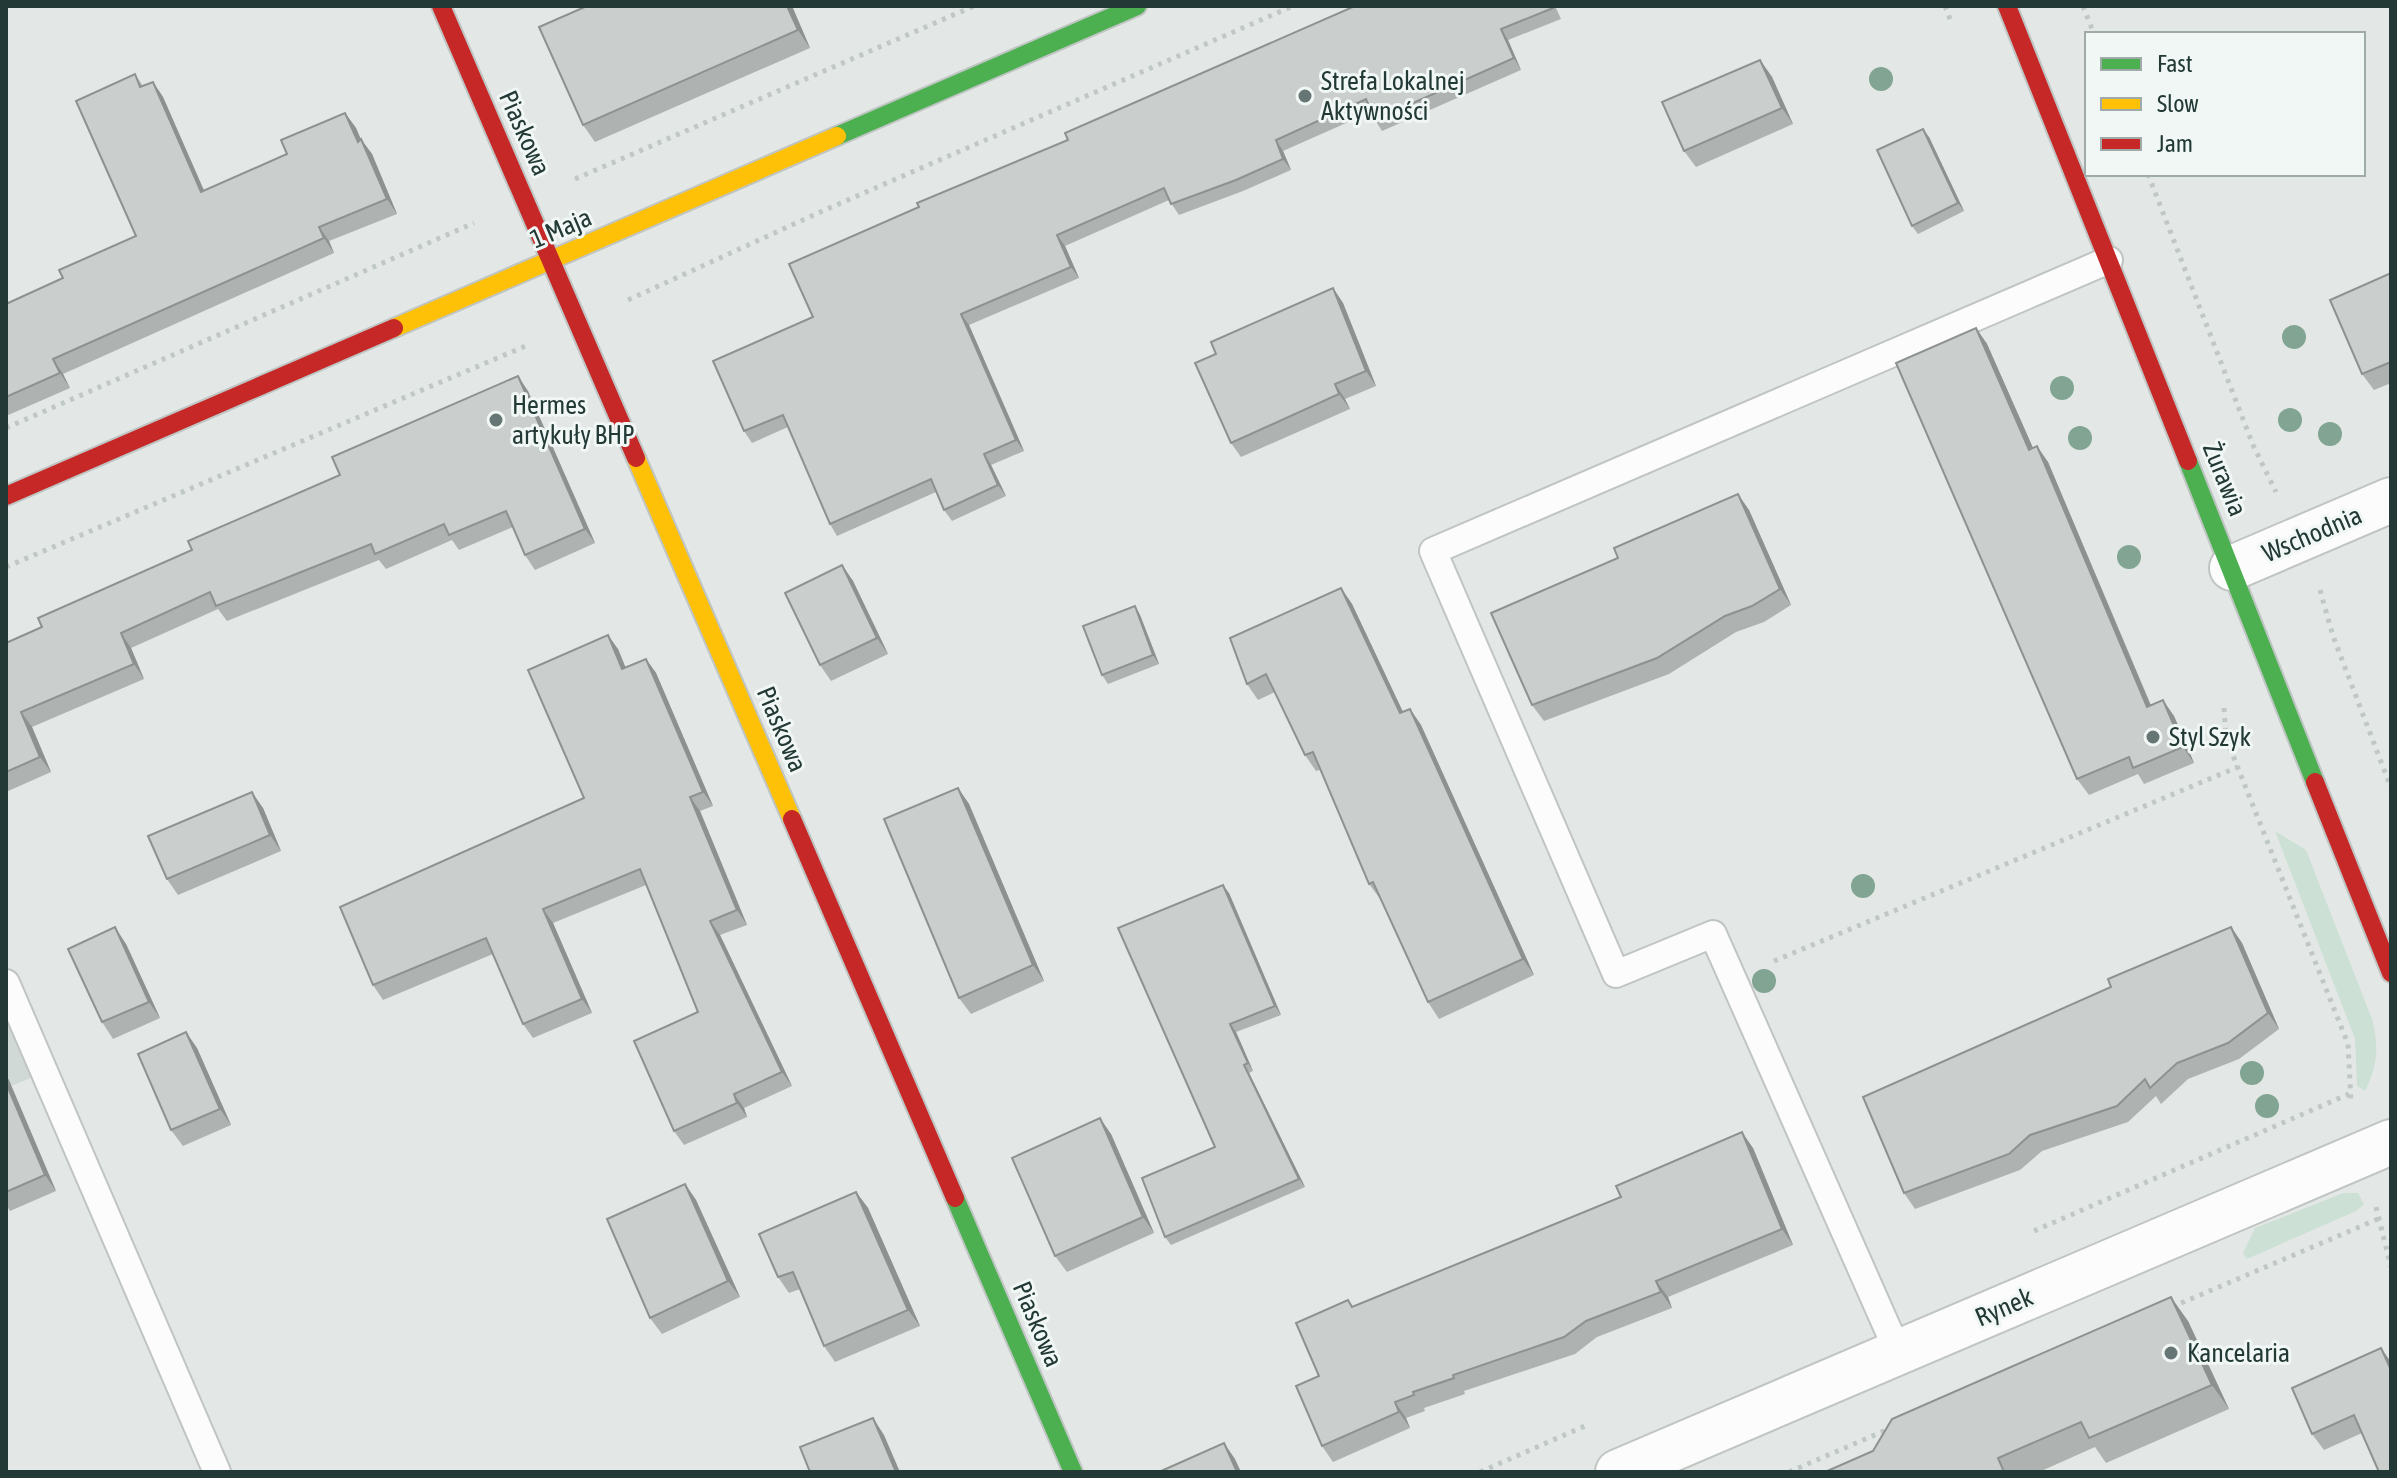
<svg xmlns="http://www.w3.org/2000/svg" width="2397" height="1478" viewBox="0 0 2397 1478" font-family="'Asap Condensed',sans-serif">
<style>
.built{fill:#d1d9d6}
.green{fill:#cde0d5}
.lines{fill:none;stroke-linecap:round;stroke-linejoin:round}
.lane-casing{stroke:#c0c5c3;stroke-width:30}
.street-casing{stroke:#c0c5c3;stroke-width:48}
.fast-casing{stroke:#bfc5c3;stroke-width:22}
.slow-casing{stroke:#bfc5c3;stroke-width:22}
.jam-casing{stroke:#bfc5c3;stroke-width:22}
.path{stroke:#c0c8c6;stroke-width:5;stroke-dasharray:4 6;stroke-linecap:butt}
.lane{stroke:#fbfcfb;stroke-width:26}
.street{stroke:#fbfcfb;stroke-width:44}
.fast{stroke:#4caf50;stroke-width:18}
.slow{stroke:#ffc107;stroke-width:18}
.jam{stroke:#c62828;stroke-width:18}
.tree{fill:#81a493}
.wall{fill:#aeb2b0}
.shaded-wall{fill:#8d9190}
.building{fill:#cacfcd;stroke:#8d9190;stroke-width:2}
.poi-dot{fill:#667674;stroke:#f1f7f5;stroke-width:3}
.labels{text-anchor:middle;stroke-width:6;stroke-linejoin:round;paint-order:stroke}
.poi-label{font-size:26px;fill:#223936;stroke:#f1f7f5;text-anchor:start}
.street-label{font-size:26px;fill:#223936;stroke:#f1f7f5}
</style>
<rect width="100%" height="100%" fill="#e3e8e6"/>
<polygon class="built" points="6,981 43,1073 6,1088"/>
<g class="green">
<path d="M2275,831L2306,850L2372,1019C2379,1046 2378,1065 2365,1091L2357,1086L2355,1039Z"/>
<polygon points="2343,1193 2358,1193 2364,1204 2356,1211 2247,1259 2243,1253 2255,1228"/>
</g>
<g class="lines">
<defs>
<g id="lane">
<polyline points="6,983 217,1472"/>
<polyline points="1898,1352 1713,934 1616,974 1433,551 2109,260"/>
</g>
<g id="street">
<polyline points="2232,568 2391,500"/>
<polyline points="1618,1472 2391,1142"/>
</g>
<g id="fast">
<polyline points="837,136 1137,6"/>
<polyline points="2188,461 2315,782"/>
<polyline points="955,1198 1073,1472"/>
</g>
<g id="slow">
<polyline points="394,328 837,136"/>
<polyline points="636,458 792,819"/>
</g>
<g id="jam">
<polyline points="441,6 636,458"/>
<polyline points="2007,6 2188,461"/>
<polyline points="6,496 394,328"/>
<polyline points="2315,782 2391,973"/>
<polyline points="792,819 955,1198"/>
</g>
</defs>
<use href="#lane" class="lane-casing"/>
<use href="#street" class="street-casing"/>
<use href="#fast" class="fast-casing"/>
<use href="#slow" class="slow-casing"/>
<use href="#jam" class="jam-casing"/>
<g class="path">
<polyline points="1945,6 1952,24"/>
<polyline points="2083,6 2094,34"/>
<polyline points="2148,174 2253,445 2276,492"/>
<polyline points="575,179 974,6"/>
<polyline points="628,300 818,213 1293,6"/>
<polyline points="6,428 474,223"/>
<polyline points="6,567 528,345"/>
<polyline points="2320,590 2333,636 2391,788"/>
<polyline points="2224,708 2226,738 2348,1044 2351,1102"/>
<polyline points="1774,961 2238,767"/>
<polyline points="2376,1207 2391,1267"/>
<polyline points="2034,1231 2349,1094"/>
<polyline points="2172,1307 2378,1219"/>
<polyline points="1480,1472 1585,1426"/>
<polyline points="1789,1472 1891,1428"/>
</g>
<use href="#lane" class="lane"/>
<use href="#street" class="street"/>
<use href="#fast" class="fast"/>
<use href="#slow" class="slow"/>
<use href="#jam" class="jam"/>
</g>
<g class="tree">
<circle cx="1881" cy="79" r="12"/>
<circle cx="2294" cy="337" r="12"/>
<circle cx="2062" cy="388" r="12"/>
<circle cx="2290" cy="420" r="12"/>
<circle cx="2330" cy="434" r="12"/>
<circle cx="2080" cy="438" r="12"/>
<circle cx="2129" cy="557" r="12"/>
<circle cx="1863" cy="886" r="12"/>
<circle cx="1764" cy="981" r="12"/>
<circle cx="2252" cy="1073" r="12"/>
<circle cx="2267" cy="1106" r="12"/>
</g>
<g class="wall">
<polygon points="587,6 792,6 810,48 595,142 583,125"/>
<polygon points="1355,6 1562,6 1556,8 1561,19 1508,40 1521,70 1382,131 1375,120 1371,112 1283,151 1291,170 1243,191 1179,215 1169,200 1065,246 1079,278 969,325 1024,451 991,465 1006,496 952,521 944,510 936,492 837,536 830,524 788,427 752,443 744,431 813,317 919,207 1068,140"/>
<polygon points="1760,60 1772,77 1793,124 1696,167 1684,151"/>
<polygon points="135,74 143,86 153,82 163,97 204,190 287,154 345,113 356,128 361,140 372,154 397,214 329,241 334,253 63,374 70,388 6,416 6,304 63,278 136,236"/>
<polygon points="1929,137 1964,211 1918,234 1912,226"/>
<polygon points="2391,273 2391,383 2374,390 2362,374"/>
<polygon points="1333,288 1343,303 1376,386 1345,399 1350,409 1241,457 1231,443 1216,354"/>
<polygon points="1976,328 1987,344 2033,448 2048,462 2151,705 2174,716 2194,763 2144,784 2138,774 2089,795 2077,779"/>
<polygon points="528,391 595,543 535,570 525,555 513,527 459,550 452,540 386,569 379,560 227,621 218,609 131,648 144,679 32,727 51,772 6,792 6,643 42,627 340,475"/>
<polygon points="1749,510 1791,605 1764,622 1736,632 1669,674 1544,721 1532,705 1618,558"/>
<polygon points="842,565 853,581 888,654 831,681 820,665"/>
<polygon points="1341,588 1352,604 1403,712 1410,709 1421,725 1534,975 1439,1019 1428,1002 1381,900 1369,884 1320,770 1316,771 1305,755 1275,692 1258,700 1247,684"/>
<polygon points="1135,606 1140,615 1159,664 1108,684 1102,675"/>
<polygon points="618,649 625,667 646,659 656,673 713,806 700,811 747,925 720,935 792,1086 744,1108 747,1117 684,1145 674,1131 698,1012 646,885 553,923 592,1013 533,1038 523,1024 493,954 383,1000 373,985 584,798"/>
<polygon points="958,788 969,804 1044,981 971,1014 959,998"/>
<polygon points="263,808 281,851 178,895 167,879"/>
<polygon points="1229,893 1281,1015 1236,1032 1253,1071 1249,1073 1305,1187 1171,1245 1165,1237 1215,1147"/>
<polygon points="2231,927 2242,943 2279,1029 2239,1059 2188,1079 2161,1104 2156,1096 2128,1122 2042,1151 2020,1170 1915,1209 1904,1193 2111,987"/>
<polygon points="126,944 160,1018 113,1039 102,1022"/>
<polygon points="197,1048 231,1125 183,1146 171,1130"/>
<polygon points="6,1076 56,1191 10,1211 6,1205"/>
<polygon points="1111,1134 1154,1233 1067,1272 1055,1256"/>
<polygon points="1753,1148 1793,1245 1668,1297 1672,1308 1597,1337 1575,1354 1464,1391 1465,1394 1424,1408 1425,1411 1406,1418 1410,1428 1333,1462 1322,1446 1319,1376 1348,1300 1353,1307"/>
<polygon points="685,1184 696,1200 740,1297 662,1334 650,1318"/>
<polygon points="856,1192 868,1208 920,1326 835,1362 824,1346 800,1289 789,1293 778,1277"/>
<polygon points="2188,1321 2229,1409 2106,1463 2095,1447 2039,1472 1825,1472"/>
<polygon points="2381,1348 2362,1433 2324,1450 2312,1434"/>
</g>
<g class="shaded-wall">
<polygon points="787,6 792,6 810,48 798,30"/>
<polygon points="1501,29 1508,40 1521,70 1514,58"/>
<polygon points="1760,60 1772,77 1793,124 1782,108"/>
<polygon points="153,82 163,97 211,207 201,192"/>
<polygon points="345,113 356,128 368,156 358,142"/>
<polygon points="1923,129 1929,137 1964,211 1958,203"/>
<polygon points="361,139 372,154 397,214 387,199"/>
<polygon points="1276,140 1283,151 1291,170 1283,159"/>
<polygon points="319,227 329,241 334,253 324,238"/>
<polygon points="1057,235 1065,246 1079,278 1071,267"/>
<polygon points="1333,288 1343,303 1376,386 1366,371"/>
<polygon points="961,314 969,325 1024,451 1016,440"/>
<polygon points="1976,328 1987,344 2041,466 2029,450"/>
<polygon points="53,359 63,374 70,388 60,373"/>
<polygon points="518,376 528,391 595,543 585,529"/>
<polygon points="1335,384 1345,399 1350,409 1339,394"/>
<polygon points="2037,446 2048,462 2158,723 2147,707"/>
<polygon points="984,454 991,465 1006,496 998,485"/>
<polygon points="1738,494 1749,510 1791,605 1780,589"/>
<polygon points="842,565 853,581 888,654 877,638"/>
<polygon points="1341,588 1352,604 1411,729 1400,713"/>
<polygon points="1135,606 1140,615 1159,664 1153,655"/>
<polygon points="121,633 131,648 144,679 134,664"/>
<polygon points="608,635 618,649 632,683 622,669"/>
<polygon points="646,659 656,673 713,806 703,792"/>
<polygon points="2163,700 2174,716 2194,763 2183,747"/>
<polygon points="1410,709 1421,725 1534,975 1523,959"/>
<polygon points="21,712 32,727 51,772 40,757"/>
<polygon points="958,788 969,804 1044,981 1033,965"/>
<polygon points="252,792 263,808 281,851 270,835"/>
<polygon points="690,797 700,811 747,925 737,910"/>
<polygon points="1223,885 1229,893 1281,1015 1275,1006"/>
<polygon points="543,909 553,923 592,1013 582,999"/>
<polygon points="710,921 720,935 792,1086 782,1072"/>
<polygon points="115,927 126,944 160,1018 149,1002"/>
<polygon points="2231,927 2242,943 2279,1029 2268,1013"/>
<polygon points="1230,1024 1236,1032 1253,1071 1248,1063"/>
<polygon points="186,1032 197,1048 231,1125 220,1109"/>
<polygon points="1244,1065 1249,1073 1305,1187 1299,1179"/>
<polygon points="6,1076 9,1080 56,1191 45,1175 6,1083"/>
<polygon points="734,1094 744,1108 747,1117 737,1103"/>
<polygon points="1100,1118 1111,1134 1154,1233 1143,1217"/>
<polygon points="1742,1132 1753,1148 1793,1245 1782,1229"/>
<polygon points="685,1184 696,1200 740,1297 728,1281"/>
<polygon points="856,1192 868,1208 920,1326 908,1310"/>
<polygon points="1656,1281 1668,1297 1672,1308 1661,1292"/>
<polygon points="2171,1297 2188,1321 2229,1409 2212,1385"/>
<polygon points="2381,1348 2391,1362 2391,1370"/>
<polygon points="1395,1402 1406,1418 1410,1428 1399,1412"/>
<polygon points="873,1418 884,1435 900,1472 896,1472"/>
<polygon points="1224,1443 1235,1459 1241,1472 1237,1472"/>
</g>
<g class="building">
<polygon points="587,6 787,6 798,30 583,125 539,27"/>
<polygon points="1355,6 1553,6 1553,8 1501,29 1514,58 1375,120 1366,99 1276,140 1283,159 1236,180 1171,204 1164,188 1057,235 1071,267 961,314 1016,440 984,454 998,485 944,510 931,479 830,524 783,415 744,431 713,361 813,317 789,264 919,207 917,203 1068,140 1065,133"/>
<polygon points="1760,60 1782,108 1684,151 1662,102"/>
<polygon points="135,74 140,87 153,82 201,192 287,154 281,140 345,113 358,142 361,139 387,199 319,227 324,238 53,359 60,373 6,397 6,304 63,278 59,270 136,236 76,101"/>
<polygon points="1923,129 1958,203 1912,226 1877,150"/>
<polygon points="2391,273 2391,362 2362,374 2330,300"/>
<polygon points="1333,288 1366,371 1335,384 1339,394 1231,443 1195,363 1216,354 1211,342"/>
<polygon points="1976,328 2029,450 2037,446 2147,707 2163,700 2183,747 2133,768 2129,757 2077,779 1896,363"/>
<polygon points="518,376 585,529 525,555 506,511 449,535 444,524 375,554 371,544 216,606 210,592 121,633 134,664 21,712 40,757 6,772 6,643 42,627 38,618 192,550 188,541 340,475 332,457"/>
<polygon points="1738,494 1780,589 1752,606 1725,616 1657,658 1532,705 1491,613 1618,558 1614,548"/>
<polygon points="842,565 877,638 820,665 785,593"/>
<polygon points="1341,588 1400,713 1410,709 1523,959 1428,1002 1373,882 1369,884 1313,752 1305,755 1266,674 1247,684 1230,638"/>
<polygon points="1135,606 1153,655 1102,675 1083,626"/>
<polygon points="608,635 622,669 646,659 703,792 690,797 737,910 710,921 782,1072 734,1094 737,1103 674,1131 634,1041 698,1012 640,869 543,909 582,999 523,1024 486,938 373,985 340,907 584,798 528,670"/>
<polygon points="958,788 1033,965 959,998 884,819"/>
<polygon points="252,792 270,835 167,879 148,836"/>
<polygon points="1223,885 1275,1006 1230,1024 1248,1063 1244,1065 1299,1179 1165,1237 1142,1178 1215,1147 1118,928"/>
<polygon points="115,927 149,1002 102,1022 68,949"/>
<polygon points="2231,927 2268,1013 2228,1043 2177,1063 2150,1088 2145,1079 2117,1106 2030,1135 2009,1154 1904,1193 1863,1097 2111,987 2108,979"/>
<polygon points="186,1032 220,1109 171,1130 138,1054"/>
<polygon points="6,1083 45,1175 6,1192"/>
<polygon points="1100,1118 1143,1217 1055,1256 1012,1158"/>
<polygon points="1742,1132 1782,1229 1656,1281 1661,1292 1586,1321 1564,1337 1453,1375 1454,1378 1413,1392 1414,1395 1395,1402 1399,1412 1322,1446 1296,1386 1319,1376 1296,1323 1348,1300 1352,1307 1621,1197 1616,1186"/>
<polygon points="685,1184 728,1281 650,1318 607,1219"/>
<polygon points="856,1192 908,1310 824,1346 793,1272 778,1277 759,1234"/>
<polygon points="2171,1297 2212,1385 2089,1438 2081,1422 1998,1458 2004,1472 1825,1472 1873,1451 1892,1419"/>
<polygon points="2381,1348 2391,1370 2391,1472 2379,1472 2354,1415 2312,1434 2292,1388"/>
<polygon points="873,1418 896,1472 810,1472 800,1447"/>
<polygon points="1224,1443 1237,1472 1159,1472"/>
</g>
<g class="poi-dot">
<circle cx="1305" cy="96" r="8"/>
<circle cx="496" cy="420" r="8"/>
<circle cx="2153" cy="737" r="8"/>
<circle cx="2171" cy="1353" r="8"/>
</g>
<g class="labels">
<g class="poi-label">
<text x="1321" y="90">Strefa Lokalnej<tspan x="1321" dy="30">Aktywności</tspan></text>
<text x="512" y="414">Hermes<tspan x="512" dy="30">artykuły BHP</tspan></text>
<text x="2169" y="746">Styl Szyk</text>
<text x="2187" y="1362">Kancelaria</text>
</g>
<g class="street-label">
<text transform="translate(525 133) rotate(66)" y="9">Piaskowa</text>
<text transform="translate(561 228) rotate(-23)" y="9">1 Maja</text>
<text transform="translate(2225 479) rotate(68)" y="9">Żurawia</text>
<text transform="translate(2312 534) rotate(-23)" y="9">Wschodnia</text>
<text transform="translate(782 729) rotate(67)" y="9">Piaskowa</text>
<text transform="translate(2004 1307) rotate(-23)" y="9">Rynek</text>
<text transform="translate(1038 1324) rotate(67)" y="9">Piaskowa</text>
</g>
</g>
<rect width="2397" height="1478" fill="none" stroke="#223936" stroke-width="16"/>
<rect x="2085" y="32" width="280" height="144" fill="#f1f7f5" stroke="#9eaba9" stroke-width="2"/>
<rect x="2101" y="58" width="40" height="12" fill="#4caf50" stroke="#9eaba9" stroke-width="2"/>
<text x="2157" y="72" font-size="24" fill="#223936">Fast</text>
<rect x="2101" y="98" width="40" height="12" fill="#ffc107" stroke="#9eaba9" stroke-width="2"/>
<text x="2157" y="112" font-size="24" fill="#223936">Slow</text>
<rect x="2101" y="138" width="40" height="12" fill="#c62828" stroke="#9eaba9" stroke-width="2"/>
<text x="2157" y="152" font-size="24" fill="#223936">Jam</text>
</svg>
